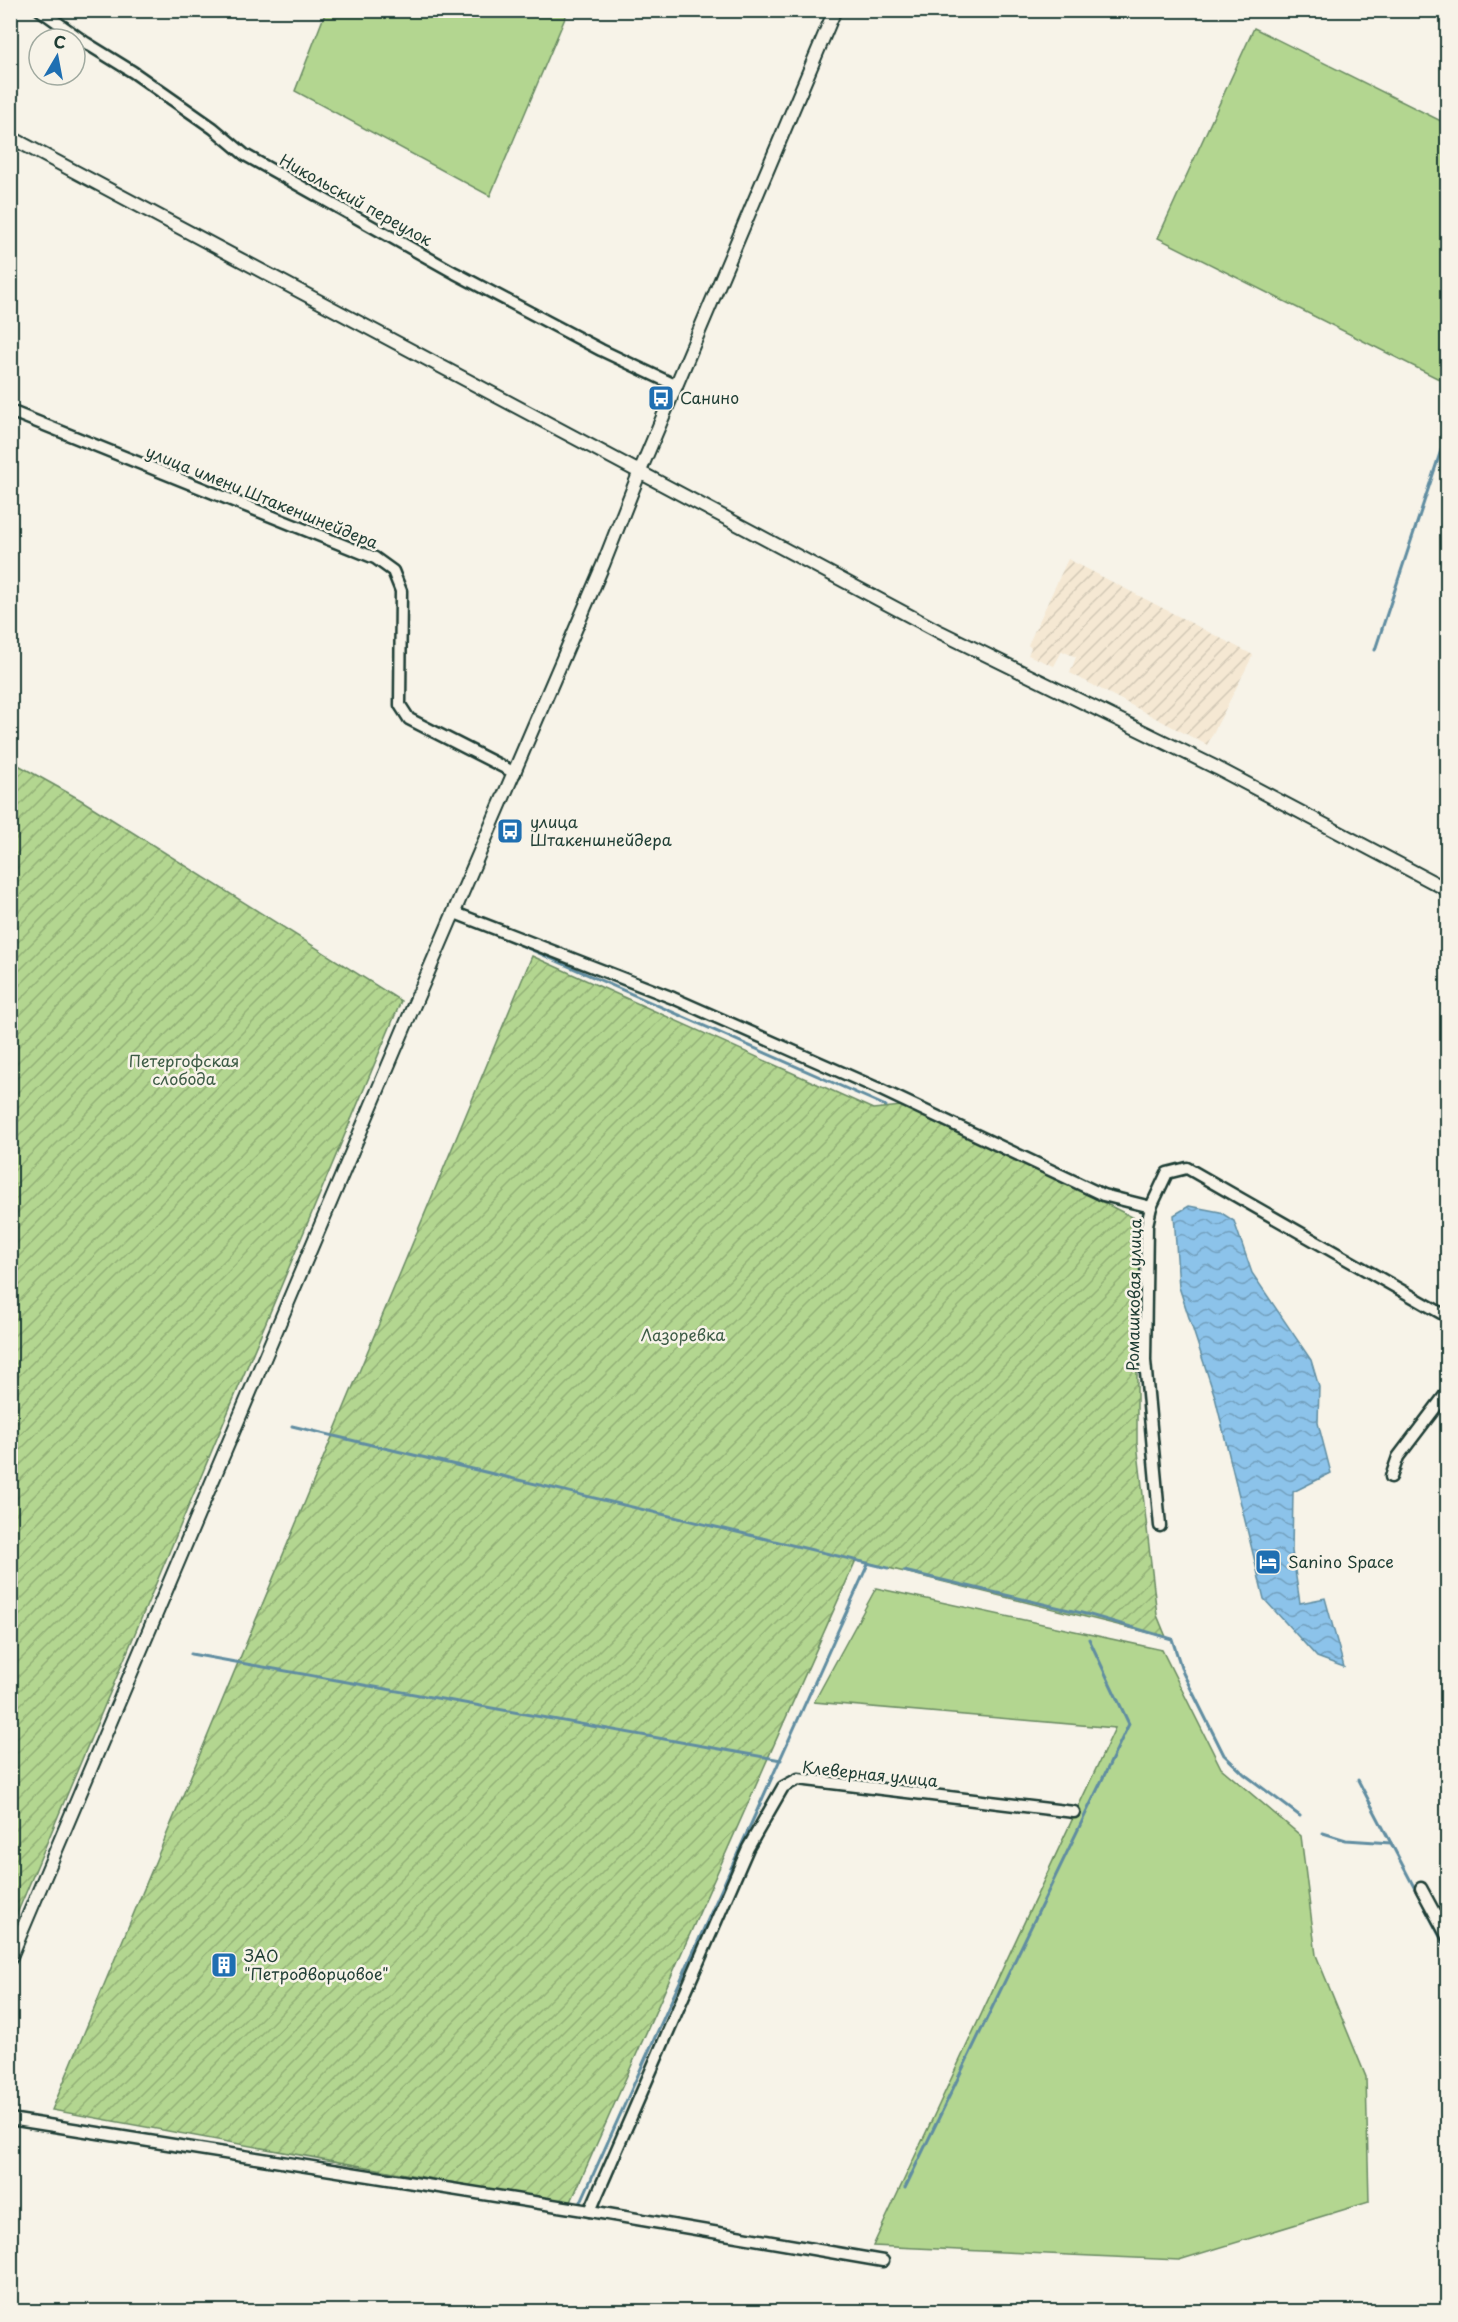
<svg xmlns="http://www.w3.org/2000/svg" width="1458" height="2322" viewBox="0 0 1458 2322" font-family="'Playpen Sans',sans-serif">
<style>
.industrial{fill:url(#industrial-furrows)}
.green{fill:#b3d690;stroke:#698a62;stroke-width:1.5}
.garden{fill:url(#garden-furrows);stroke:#698a62;stroke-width:1.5}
.water{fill:url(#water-waves);stroke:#608da1;stroke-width:1.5}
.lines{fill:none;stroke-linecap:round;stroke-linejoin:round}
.stream{stroke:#608da1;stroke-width:3}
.minor-casing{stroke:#1f3d34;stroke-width:15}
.tertiary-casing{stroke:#1f3d34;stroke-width:16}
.minor{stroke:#f7f3e8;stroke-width:10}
.tertiary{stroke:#f7f3e8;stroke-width:12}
.labels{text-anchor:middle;stroke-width:5;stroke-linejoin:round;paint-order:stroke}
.street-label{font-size:16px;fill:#1f3d34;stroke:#f7f3e8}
.poi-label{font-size:16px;fill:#1f3d34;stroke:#f7f3e8;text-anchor:start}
.park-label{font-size:16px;fill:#3d5c46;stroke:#f7f3e8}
</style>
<defs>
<pattern id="industrial-furrows" width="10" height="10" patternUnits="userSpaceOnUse" patternTransform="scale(1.5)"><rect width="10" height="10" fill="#f5e8d3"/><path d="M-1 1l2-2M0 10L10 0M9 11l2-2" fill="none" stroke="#d2c8b6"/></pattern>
<pattern id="garden-furrows" width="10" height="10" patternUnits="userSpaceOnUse" patternTransform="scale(1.5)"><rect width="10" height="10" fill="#b3d690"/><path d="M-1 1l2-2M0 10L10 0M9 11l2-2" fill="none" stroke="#91af76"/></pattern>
<pattern id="water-waves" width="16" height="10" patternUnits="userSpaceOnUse" patternTransform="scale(1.5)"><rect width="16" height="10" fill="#8cc3ea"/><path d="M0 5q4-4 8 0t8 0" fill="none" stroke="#72a0be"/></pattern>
</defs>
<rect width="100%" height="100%" fill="#f7f3e8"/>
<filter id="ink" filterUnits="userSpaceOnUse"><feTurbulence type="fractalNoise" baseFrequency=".0167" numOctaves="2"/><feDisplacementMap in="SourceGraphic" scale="12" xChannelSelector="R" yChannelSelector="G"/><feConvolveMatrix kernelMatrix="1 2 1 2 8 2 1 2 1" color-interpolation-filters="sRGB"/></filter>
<g filter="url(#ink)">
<polygon class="industrial" points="1068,559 1253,655 1207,745 1070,673 1076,657 1062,651 1054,666 1028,655 1031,648 1028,645"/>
<g class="green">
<polygon points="326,11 568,11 490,196 295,91"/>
<polygon points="1254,28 1447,124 1447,383 1158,238"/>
<polygon points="876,1588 1162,1650 1221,1768 1301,1836 1316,1955 1366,2077 1369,2202 1179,2260 873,2246 1115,1728 814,1702"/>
</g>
<g class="garden">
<polygon points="11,761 81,800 401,1001 11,1928"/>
<polygon points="532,956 873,1109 911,1105 1146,1224 1137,1341 1137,1443 1157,1615 1166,1637 856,1560 570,2204 52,2110"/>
</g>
<polygon class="water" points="1189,1206 1220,1212 1234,1221 1252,1273 1311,1360 1319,1387 1318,1423 1331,1473 1293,1492 1292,1551 1300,1603 1325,1598 1344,1667 1317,1657 1264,1599 1215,1397 1179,1287 1174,1215"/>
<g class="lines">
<g class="stream">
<polyline points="1375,650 1448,429"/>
<polyline points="509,940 886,1106"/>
<polyline points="292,1426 888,1568"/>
<polyline points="904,1571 1090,1615 1172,1639 1183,1673 1224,1755 1244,1774 1300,1816"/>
<polyline points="191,1654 781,1760"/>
<polyline points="1358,1780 1448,1952"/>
<polyline points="1323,1833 1346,1840 1391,1843"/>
<polyline points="905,2188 1129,1724 1089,1639"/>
<polyline points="579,2206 868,1564"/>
</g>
<defs>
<g id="minor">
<polyline points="40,10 86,43 133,72 213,128 245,155 455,273 601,350 677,386"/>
<polyline points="10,411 375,558 393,571 401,591 400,705 409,719 515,773"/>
<polyline points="455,913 673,998 877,1088 1103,1195 1151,1207"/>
<polyline points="1391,1477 1398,1457 1448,1391"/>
<polyline points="1160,1526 1145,1361 1147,1225 1151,1207 1167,1173 1187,1168 1448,1317"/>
<polyline points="1421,1888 1448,1938"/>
<polyline points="10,2119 590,2211 883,2261"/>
<polyline points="590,2211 748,1848 783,1787 798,1779 1074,1812"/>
</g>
<g id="tertiary">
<polyline points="10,137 940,632 1217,768 1448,890"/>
<polyline points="10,1959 408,1019 603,565 640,471 835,10"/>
</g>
</defs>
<use href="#minor" class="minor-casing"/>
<use href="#tertiary" class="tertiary-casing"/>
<use href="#minor" class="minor"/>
<use href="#tertiary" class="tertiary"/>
</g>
</g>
<defs>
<symbol id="bus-square" viewBox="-11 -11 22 22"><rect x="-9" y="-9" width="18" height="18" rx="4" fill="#1f6fb2" stroke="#f7f3e8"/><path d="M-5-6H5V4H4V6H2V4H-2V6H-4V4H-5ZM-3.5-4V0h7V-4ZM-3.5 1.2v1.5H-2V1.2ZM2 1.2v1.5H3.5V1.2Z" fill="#fff"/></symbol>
<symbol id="hotel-square" viewBox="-11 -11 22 22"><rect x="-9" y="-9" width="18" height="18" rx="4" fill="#1f6fb2" stroke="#f7f3e8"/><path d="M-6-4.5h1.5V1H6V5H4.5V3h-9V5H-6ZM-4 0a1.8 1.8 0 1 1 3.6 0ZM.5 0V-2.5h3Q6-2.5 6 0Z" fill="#fff"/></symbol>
<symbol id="building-square" viewBox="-11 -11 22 22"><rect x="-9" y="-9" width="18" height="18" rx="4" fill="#1f6fb2" stroke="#f7f3e8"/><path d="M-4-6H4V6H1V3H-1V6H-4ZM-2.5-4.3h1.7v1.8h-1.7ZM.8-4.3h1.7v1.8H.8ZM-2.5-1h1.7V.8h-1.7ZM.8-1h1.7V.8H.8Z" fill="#fff"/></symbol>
</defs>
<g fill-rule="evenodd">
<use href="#bus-square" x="646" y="383" width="30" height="30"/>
<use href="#bus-square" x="495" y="816" width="30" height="30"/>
<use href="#hotel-square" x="1253" y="1547" width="30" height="30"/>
<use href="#building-square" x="209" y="1950" width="30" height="30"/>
</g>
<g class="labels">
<g class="street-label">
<text transform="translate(356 200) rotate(29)" y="6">Никольский переулок</text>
<text transform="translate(262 497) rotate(22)" y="6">улица имени Штакеншнейдера</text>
<text transform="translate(1134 1295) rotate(-89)" y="6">Ромашковая улица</text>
<text transform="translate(870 1774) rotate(6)" y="6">Клеверная улица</text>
</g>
<g class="poi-label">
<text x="680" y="404">Санино</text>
<text x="530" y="828">улица<tspan x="530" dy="18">Штакеншнейдера</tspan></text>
<text x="1288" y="1568">Sanino Space</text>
<text x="244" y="1962">ЗАО<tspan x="244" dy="18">"Петродворцовое"</tspan></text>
</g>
<g class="park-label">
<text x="184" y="1067">Петергофская<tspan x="184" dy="18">слобода</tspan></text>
<text x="683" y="1341">Лазоревка</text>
</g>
</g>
<rect width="1458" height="2322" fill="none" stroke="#f7f3e8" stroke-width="36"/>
<rect x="18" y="18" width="1422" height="2286" fill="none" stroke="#1f3d34" stroke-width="2" filter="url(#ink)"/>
<g transform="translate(57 57) rotate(10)"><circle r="28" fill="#f7f3e8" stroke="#a1aaa0" stroke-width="1.5"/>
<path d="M0-4.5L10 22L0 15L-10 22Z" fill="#1f6fb2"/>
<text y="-9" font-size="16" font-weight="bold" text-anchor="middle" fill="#1f3d34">С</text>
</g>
</svg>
